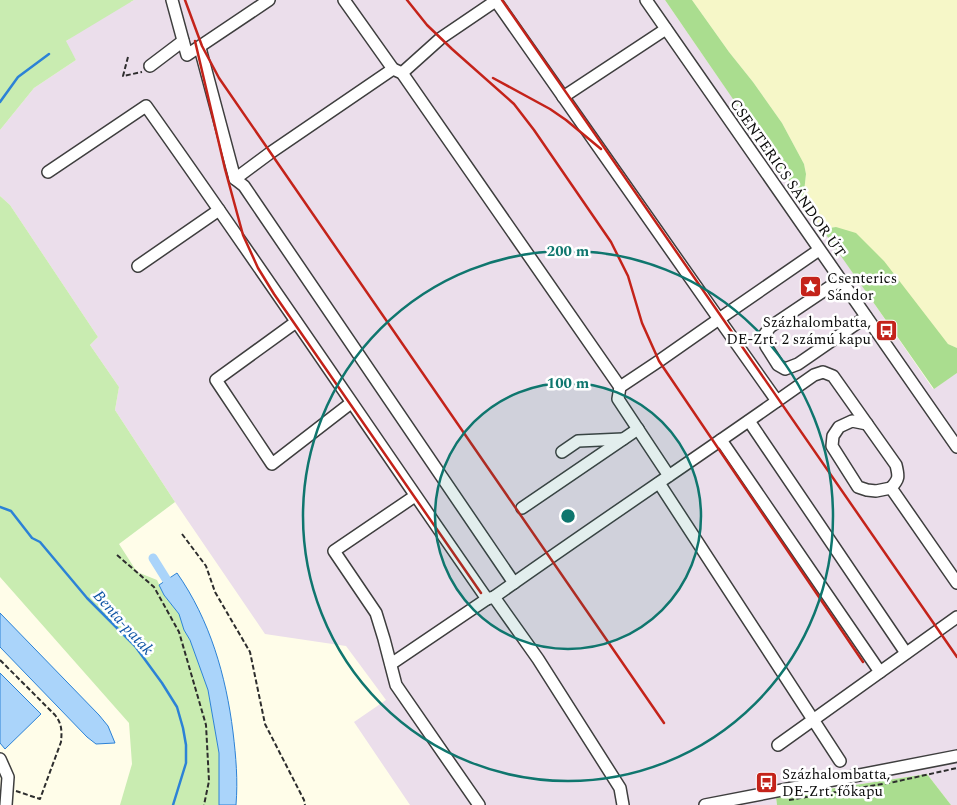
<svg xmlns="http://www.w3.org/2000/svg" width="957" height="805" viewBox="0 0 957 805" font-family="Spectral,serif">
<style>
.industrial{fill:#ebdeeb}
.farmland{fill:#f6f7c8}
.green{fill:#c9ecb1}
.forest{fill:#aadd8f}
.water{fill:#aad4fa;stroke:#2c82d6}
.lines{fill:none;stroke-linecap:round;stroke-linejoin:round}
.stream{stroke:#2c82d6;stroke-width:2.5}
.canal{stroke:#aad4fa;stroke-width:9}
.minor-casing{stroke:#3e3e3e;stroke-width:14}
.path{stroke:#2d2d2d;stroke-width:2;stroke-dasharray:5 2.5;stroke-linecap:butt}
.minor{stroke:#fff;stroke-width:11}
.rail{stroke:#c4231a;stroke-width:2.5}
.ring{fill:none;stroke:#0f766e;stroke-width:2.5}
.labels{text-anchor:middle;stroke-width:5;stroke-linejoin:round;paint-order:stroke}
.street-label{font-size:15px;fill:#0b0b0b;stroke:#fff}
.poi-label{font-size:15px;fill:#0b0b0b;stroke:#fff;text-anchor:start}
.water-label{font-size:16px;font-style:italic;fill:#0d53a4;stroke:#fff}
.centre{fill:#0f766e;stroke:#fff;stroke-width:2.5}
.ring-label{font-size:15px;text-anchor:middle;font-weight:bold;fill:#0f766e;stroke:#fff;stroke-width:5;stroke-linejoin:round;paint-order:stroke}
</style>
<rect width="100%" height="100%" fill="#fffde9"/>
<polygon class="industrial" points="123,0 131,2 134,0 665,0 933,389 957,373 957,805 951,805 927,774 776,797 777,805 410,805 354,722 386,700 346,646 265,634 175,502 115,410 119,387 90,345 98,337 10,205 0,196 0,130 34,88 76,60 65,42"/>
<polygon class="farmland" points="692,0 957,0 957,348 948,344 836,227 822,229 803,201 806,174 804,164 782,123 753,82 729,52"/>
<g class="green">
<polygon points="0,0 134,0 66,41 76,60 34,88 0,130"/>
<polygon points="0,196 10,205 98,337 90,345 119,387 115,410 175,502 119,544 137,572 157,580 164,595 179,614 184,630 190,640 208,690 219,753 219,805 120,805 132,764 129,723 0,577"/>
</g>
<g class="forest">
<polygon points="665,0 692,0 729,52 753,82 782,123 804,164 806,174 803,201"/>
<polygon points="836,227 856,233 884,261 948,344 957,348 957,373 934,389 822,229"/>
<polygon points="927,774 951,805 777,805 776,797"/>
</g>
<g class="water">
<path d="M177,573C210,620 226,676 233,732C236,757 238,780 236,805H219V753L208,690L190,640L184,630L179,614L164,595L159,585Z"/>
<polygon points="0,613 99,715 108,726 115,743 96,744 87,737 0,647"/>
<polygon points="0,673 41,714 5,749 0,743"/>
</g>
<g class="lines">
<g class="stream">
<polyline points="0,102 18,77 49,54"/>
<polyline points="0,507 11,511 32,538 40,542 87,598 135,646 162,683 177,707 183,728 186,745 186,763 173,805"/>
</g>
<polyline class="canal" points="153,558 173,590"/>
<defs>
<g id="minor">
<polyline points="172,0 187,55 269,0"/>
<polyline points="344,0 393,69 402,73 620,387"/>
<polyline points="646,0 957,447"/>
<polyline points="496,1 719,319 819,250"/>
<polyline points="200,48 235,179"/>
<polyline points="150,66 183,41"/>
<polyline points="393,69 270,153 235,179 244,186 514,583"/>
<polyline points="402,73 441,38 497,0"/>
<polyline points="563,97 666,29"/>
<path d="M48,172L146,106C262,269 373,435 487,599L391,664"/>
<polyline points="138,266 219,210"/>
<polyline points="840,280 770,327 765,334 766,346 778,365 785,369 798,364 866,317"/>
<polyline points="296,322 216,380 272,464 351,403"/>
<path d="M777,401L814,375L823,372L833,376L896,465C899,477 899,479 891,488L957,583"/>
<polyline points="749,421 906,653"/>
<polyline points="867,424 852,421 839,427 833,436 832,446 858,487 867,490 876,491 891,488"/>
<polyline points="721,440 880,672"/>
<polyline points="562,452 578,441 623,439"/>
<polyline points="659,483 840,761"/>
<polyline points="415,496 334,551 376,613 384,639 396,685 479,805"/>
<polyline points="522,508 638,429"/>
<polyline points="494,597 538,659 620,788 623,805"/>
<path d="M487,599L494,597C587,531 683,467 777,401L719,319L659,361L620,387L618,399L669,476"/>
<polyline points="778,745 957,617"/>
<polyline points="0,759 8,777 6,805"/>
<polyline points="705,805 957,756"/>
</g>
</defs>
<use href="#minor" class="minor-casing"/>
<g class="path">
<polyline points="128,57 123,76 142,72"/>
<polyline points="182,534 206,566 215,592 250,652 265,724 304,800 305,805"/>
<polyline points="117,555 154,587 179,632 206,725 209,781 204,805"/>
<path d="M0,660L55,715C62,724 62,731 61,742L40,799L16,791"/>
<polyline points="789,800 894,782 957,768"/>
</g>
<use href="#minor" class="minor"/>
<g class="rail">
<polyline points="185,0 202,46 219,78 664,723"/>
<polyline points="407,0 427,25 452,49 514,104 534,130 611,242 628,276 642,323 659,361 863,662"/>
<polyline points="502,0 957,657"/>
<polyline points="195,41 225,169 243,235 258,268 274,294 481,593"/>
<polyline points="493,78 550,109 566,120 601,149"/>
</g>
</g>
<circle cx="568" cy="516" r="133" fill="#0f766e" fill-opacity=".12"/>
<g class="ring">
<circle cx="568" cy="516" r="133"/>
<circle cx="568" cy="516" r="265"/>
</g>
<defs>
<symbol id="sight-square" viewBox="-11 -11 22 22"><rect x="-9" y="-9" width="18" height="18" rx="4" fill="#c4231a" stroke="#fff"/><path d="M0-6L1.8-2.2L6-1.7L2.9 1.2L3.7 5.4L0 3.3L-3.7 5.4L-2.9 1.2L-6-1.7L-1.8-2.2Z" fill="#fff"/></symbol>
<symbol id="bus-square" viewBox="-11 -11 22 22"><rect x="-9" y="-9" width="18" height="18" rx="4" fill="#c4231a" stroke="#fff"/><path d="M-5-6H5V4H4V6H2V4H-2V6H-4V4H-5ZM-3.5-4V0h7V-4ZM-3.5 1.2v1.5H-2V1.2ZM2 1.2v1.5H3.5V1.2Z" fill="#fff"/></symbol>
</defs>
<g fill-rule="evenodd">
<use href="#sight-square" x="798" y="274" width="25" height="25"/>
<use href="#bus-square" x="874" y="318" width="25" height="25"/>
<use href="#bus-square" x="754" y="770" width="25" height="25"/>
</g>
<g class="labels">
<g class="street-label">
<text transform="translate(788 178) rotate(55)" y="5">CSENTERICS SÁNDOR ÚT</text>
</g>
<g class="poi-label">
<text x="827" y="283">Csenterics<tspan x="827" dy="17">Sándor</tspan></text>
<text x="871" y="327" text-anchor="end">Százhalombatta,<tspan x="871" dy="17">DE-Zrt. 2 számú kapu</tspan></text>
<text x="782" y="779">Százhalombatta,<tspan x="782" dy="17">DE-Zrt. főkapu</tspan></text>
</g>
<g class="water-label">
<text transform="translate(124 622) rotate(48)" y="6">Benta-patak</text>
</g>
</g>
<circle cx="568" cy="516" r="8" class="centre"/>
<g class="ring-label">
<text x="568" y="256">200 m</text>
<text x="568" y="388">100 m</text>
</g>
</svg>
